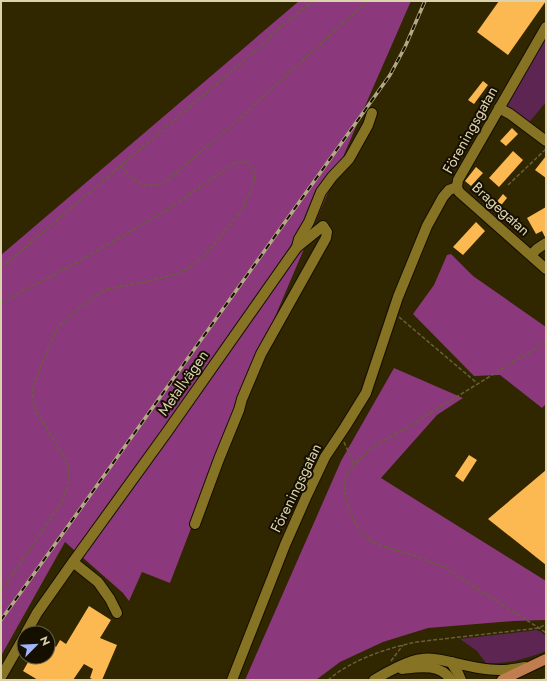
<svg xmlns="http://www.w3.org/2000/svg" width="547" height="681" viewBox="0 0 547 681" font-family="Jost,sans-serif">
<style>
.green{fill:#5c2552}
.forest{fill:#8b387c}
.building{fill:#fcb952}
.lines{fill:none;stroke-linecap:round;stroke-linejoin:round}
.minor-casing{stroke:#150f00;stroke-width:12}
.major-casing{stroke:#150f00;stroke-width:12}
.path{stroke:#695f39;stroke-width:1.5;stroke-dasharray:4 2;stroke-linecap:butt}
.minor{stroke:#867324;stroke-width:10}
.major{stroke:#c07e50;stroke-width:10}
.rail-casing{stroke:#b3a985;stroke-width:3.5}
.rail{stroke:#150f00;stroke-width:2;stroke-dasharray:6;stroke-linecap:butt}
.labels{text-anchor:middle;stroke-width:4;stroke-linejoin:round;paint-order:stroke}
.street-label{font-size:15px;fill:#dcd2ae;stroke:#150f00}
</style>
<rect width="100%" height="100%" fill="#302600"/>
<g class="green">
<polygon points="546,27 546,102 527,125 501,108"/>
<path d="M537,630L541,632L546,636V651C525,659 509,664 486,663L477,651L460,639Z"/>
</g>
<g class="forest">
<polygon points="299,1 411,1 355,129 246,385 170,583 142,572 129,601 123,593 65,542 1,656 1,255"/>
<polygon points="451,254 473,276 546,327 546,404 542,408 500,375 474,376 413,314 434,285 447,255"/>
<polygon points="394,368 463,398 437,415 381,478 546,581 546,620 514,621 428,628 383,642 340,662 316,680 245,680 341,461"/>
</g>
<g class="building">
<polygon points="499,1 546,1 508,55 477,32"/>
<polygon points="483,81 488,85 474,104 468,100"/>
<polygon points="512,128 518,134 506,146 500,141"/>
<polygon points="513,151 523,160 499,187 489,178"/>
<polygon points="546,156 546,178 535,170"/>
<polygon points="476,167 483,173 471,186 465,181"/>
<polygon points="503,194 507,198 498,209 494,205"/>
<polygon points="546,207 546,237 545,237 542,231 536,234 527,218"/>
<polygon points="476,222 485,231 463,255 453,247"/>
<polygon points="469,455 477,460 463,482 455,476"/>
<polygon points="546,470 546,565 488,519"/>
<polygon points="89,606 111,620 100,638 117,645 102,680 94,680 90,678 93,669 84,664 73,680 38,680 23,671 31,657 48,657 48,642 56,647 60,640 66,644"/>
</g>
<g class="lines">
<defs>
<g id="minor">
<polyline points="499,108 510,114 546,141"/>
<polyline points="457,187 458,180 546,27"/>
<polyline points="457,187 459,192 546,269"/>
<polyline points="297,247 299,239 309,222 321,192 332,177 349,159 368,125 372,113"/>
<polyline points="531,255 537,249 546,243"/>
<polyline points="73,562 98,582 110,599 117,613"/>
<polyline points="26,633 37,613 73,562 167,432 297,247 323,226 327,232 326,238 261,354 242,399 239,410 219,459 195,524"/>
<polyline points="451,662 458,673 461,680"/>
<path d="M402,669C419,667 440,663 451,680"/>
<polyline points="1,677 24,637"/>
<polyline points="232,680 285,545 307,495 325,457 345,427 366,393 398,297 427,226 443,197 449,190 457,187"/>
<path d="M374,680C385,673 409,660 422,659C433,657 444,661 455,663C481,669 498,673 525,667"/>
</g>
<polyline id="major" points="502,680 546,659"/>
</defs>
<use href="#minor" class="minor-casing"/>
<use href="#major" class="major-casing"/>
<g class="path">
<path d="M121,166C136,184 145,192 169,179L239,119L367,1"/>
<polyline points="508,185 546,149"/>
<polyline points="1,268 267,41 272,34 313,1"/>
<polyline points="1,303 78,262 165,211 236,162 244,162 249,165 254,172 255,180 243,209 206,254 192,266 177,274 144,282 107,289 82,305 57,328 34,383 32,394 35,409 67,462 69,475 69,483 62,502 1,591"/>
<polyline points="399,317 477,383"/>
<polyline points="546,342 396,434 376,445 363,455 346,475 344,488 349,509 359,531 369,539 379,545 416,556 445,568 539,628 546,633"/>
<polyline points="344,442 354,465"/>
<polyline points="391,661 403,645"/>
<path d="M328,680C353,659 385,649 416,642L539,628L546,624"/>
<polyline points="536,680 546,679"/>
</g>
<use href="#minor" class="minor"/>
<use href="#major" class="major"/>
<defs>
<polyline id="rail" points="1,620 390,75 405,47 425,1"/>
</defs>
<use href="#rail" class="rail-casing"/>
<use href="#rail" class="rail"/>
</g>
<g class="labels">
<g class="street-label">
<text transform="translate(470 130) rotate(-61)" y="5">Föreningsgatan</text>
<text transform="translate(501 209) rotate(42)" y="5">Bragegatan</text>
<text transform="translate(183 383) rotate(-55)" y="5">Metallvägen</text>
<text transform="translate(296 488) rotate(-64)" y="5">Föreningsgatan</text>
</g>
</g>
<rect width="547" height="681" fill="none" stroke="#dcd2ae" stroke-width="4"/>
<g transform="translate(36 645) rotate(66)"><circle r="19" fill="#150f00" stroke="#655d46"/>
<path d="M0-3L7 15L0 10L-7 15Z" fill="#a3b2fd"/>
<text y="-6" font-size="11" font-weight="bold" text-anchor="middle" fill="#dcd2ae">N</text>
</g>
</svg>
